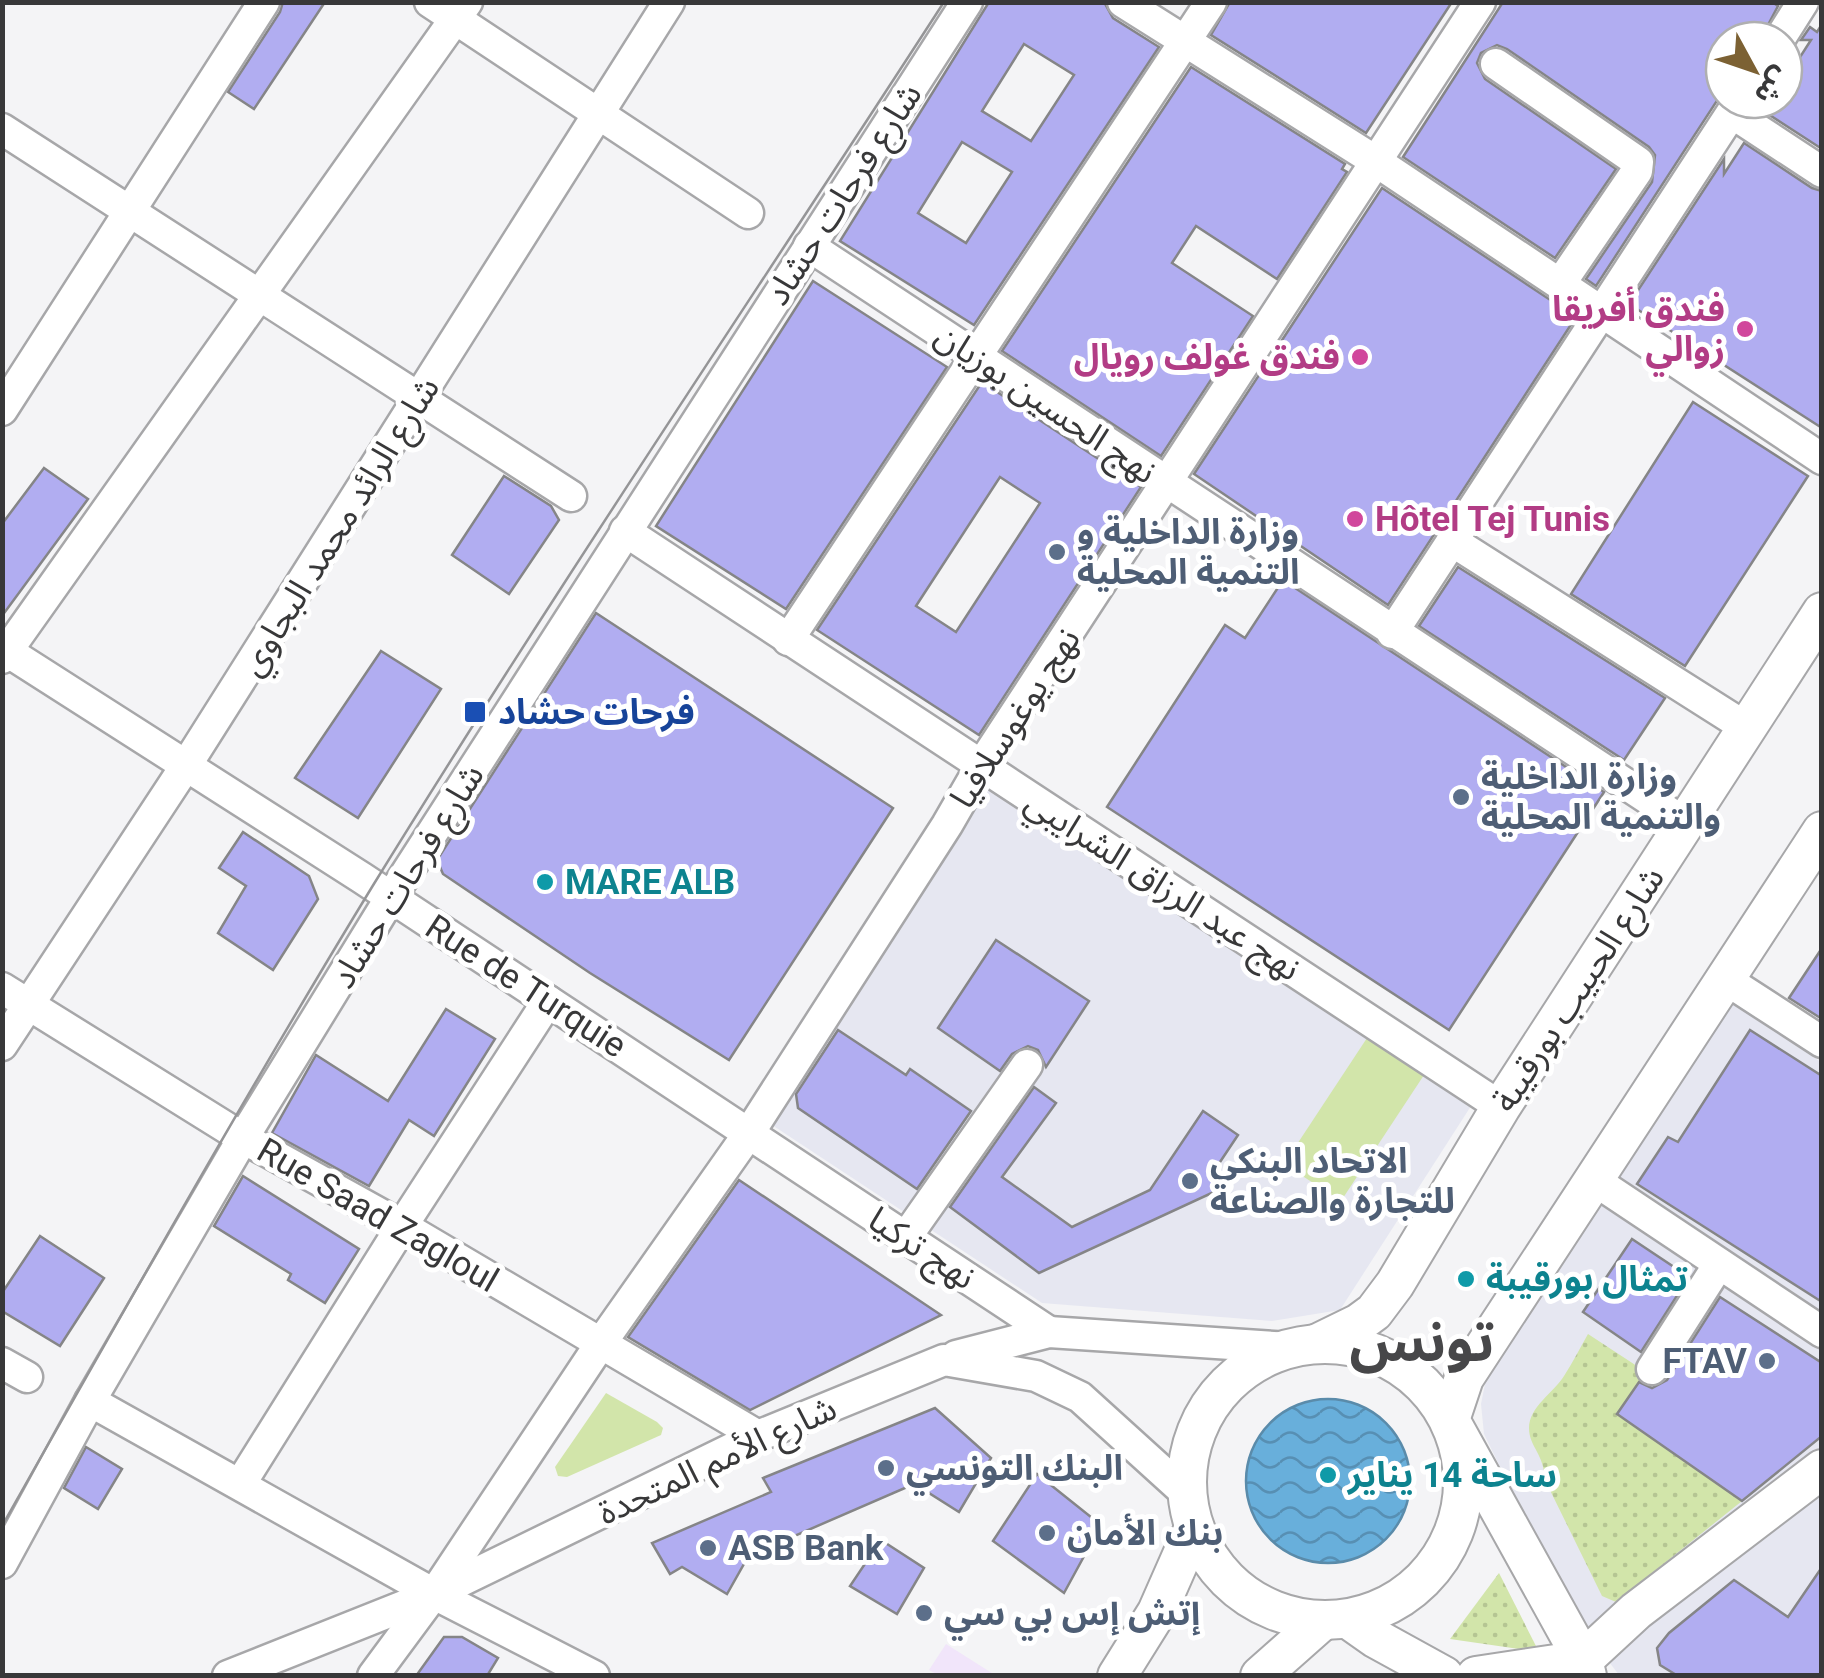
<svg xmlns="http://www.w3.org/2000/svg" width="1824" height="1678" viewBox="0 0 1824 1678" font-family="Roboto,'Noto Sans Arabic',sans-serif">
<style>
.built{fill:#e6e7f1}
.education{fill:#f1e5fa}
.grass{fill:#d2e5aa}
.park{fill:url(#park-dots)}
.water{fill:url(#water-waves);stroke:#5a8baa;stroke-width:2.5}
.building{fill:#b1adf1;stroke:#858587;stroke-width:2.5;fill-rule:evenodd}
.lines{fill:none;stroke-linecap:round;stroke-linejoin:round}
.minor-casing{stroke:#a7a7a9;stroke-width:35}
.major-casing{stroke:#a7a7a9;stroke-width:42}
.minor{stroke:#fff;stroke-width:30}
.major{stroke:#fff;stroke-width:38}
.tram{stroke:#959597;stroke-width:2.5}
.hotel-dot{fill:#d1479c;stroke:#fff;stroke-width:4}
.service-dot{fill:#5c6f8a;stroke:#fff;stroke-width:4}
.transit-dot{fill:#1a4fb4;stroke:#fff;stroke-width:4}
.culture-dot{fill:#0f9aa8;stroke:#fff;stroke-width:4}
.labels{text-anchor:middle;stroke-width:10;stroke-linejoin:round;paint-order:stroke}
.street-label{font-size:35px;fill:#383839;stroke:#fff}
.hotel-label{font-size:35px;font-weight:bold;fill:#b23c85;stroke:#fff;text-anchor:end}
.service-label{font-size:35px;font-weight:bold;fill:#4e5e75;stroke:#fff;text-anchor:start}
.transit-label{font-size:35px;font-weight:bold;fill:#164399;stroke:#fff;text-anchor:start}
.culture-label{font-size:35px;font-weight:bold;fill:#0d838f;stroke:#fff;text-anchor:start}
.town-label{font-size:55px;font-weight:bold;fill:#474749;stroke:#fff}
</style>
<defs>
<pattern id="park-dots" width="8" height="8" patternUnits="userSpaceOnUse" patternTransform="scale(2.5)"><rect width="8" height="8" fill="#d2e5aa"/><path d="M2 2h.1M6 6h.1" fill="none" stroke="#b5c593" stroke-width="1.8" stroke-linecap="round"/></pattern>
<pattern id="water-waves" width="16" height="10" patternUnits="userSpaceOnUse" patternTransform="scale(2.5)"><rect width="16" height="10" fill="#68afdb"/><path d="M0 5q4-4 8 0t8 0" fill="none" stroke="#578fb3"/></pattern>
</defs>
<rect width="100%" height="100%" fill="#f4f4f6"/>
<g class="built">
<polygon points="988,788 1471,1106 1340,1310 1272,1321 1042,1303 769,1123"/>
<polygon points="1727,1000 1821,1062 1821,1675 1619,1675 1571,1612 1484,1434 1481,1404 1487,1374"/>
</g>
<polygon class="education" points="946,1644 995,1675 997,1675 938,1675 929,1670"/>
<g class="grass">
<polygon points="1367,1038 1424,1075 1341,1201 1284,1164"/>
<polygon points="606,1393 657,1422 663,1428 661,1435 567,1477 558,1476 555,1467"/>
</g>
<g class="park">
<path d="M1588,1334L1646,1372L1618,1414L1742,1501L1616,1602L1602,1596L1545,1480C1544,1453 1529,1447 1529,1428C1529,1407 1554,1392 1564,1376C1573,1362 1580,1348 1588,1334Z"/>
<polygon points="1499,1573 1539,1652 1450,1639"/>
</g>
<circle class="water" cx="1328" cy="1481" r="82"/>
<g class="building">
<polygon points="283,2 325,2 254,109 228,92 280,12"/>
<path d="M989,2H1104L1113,18L1159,47L974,325L840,241ZM1024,44L1074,75L1031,141L982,111ZM962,142L1012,172L966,243L918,213Z"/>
<polygon points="1230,2 1452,2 1366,133 1211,35"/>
<polygon points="1503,2 1772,2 1778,6 1760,40 1724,40 1724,90 1596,286 1586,279 1652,182 1655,155 1649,147 1507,49 1497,45 1481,53 1477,63 1485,79 1616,169 1555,258 1403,157"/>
<polygon points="1822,24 1822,149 1765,112 1772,100 1784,100 1784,82 1811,40 1801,40 1810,27 1817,32"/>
<polygon points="1191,67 1345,164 1342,169 1347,172 1277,279 1196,226 1172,263 1253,316 1161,456 1002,351"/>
<polygon points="1744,143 1812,188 1822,191 1822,428 1629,304 1724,159 1724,174"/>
<polygon points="1382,188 1576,317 1388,605 1194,474"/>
<polygon points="813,281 947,367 786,609 656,526"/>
<path d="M982,382L1141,487L979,735L817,630ZM1000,477L1040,503L956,632L916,606Z"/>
<polygon points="1693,402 1808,476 1685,666 1571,594"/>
<polygon points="44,468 88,499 2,616 2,524"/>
<polygon points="504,476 551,506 559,520 509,594 452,555"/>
<polygon points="1458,567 1665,698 1624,760 1419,626"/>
<polygon points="1283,580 1604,792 1449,1030 1107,807 1225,625 1245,638"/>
<polygon points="596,613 893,808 729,1060 590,973 443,874 437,860"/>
<polygon points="381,651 441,689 358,818 295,778"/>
<polygon points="243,832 309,876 318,899 273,970 218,933 246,886 219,868"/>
<polygon points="996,940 1089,1001 1046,1067 1038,1050 1028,1046 1012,1054 1000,1071 938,1028"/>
<polygon points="1822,948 1822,1019 1789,998"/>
<polygon points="446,1009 495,1039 434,1136 409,1120 369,1186 272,1133 316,1055 388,1101"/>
<polygon points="838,1030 906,1075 910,1069 971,1111 917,1189 798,1108 796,1094"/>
<polygon points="1750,1030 1822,1076 1822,1302 1637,1184 1668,1137 1678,1142"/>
<polygon points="1034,1087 1056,1103 1002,1177 1072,1227 1150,1190 1203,1111 1238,1135 1212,1174 1229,1185 1039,1273 950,1207"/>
<polygon points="243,1176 359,1249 325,1303 288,1280 291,1274 214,1226"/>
<polygon points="739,1180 941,1315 750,1410 628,1337"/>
<polygon points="40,1236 104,1278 60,1346 2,1311 2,1293"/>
<polygon points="1632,1239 1689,1277 1641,1352 1583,1312"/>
<polygon points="1720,1297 1822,1363 1822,1436 1742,1501 1617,1414 1639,1382 1652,1388 1667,1380"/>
<polygon points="935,1408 991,1458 959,1512 918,1486 921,1481 762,1550 764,1554 744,1564 727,1594 682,1567 670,1574 652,1543 771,1492 763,1478"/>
<polygon points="86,1447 122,1469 98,1509 64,1488"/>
<polygon points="1037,1474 1101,1525 1064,1593 993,1541"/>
<polygon points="881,1540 924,1568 897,1614 850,1586"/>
<polygon points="1822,1567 1822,1676 1678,1676 1660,1665 1657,1648 1669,1633 1734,1580 1788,1617"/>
<polygon points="444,1637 462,1637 498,1658 487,1676 416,1676"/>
</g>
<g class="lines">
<defs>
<g id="minor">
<polyline points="430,2 748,213"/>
<polyline points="1123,2 1377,162 1822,459"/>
<polyline points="1779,40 1803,2"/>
<polyline points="1496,64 1638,162 1637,171 1560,284"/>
<polyline points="1732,113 1822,172"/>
<polyline points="2,129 571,496"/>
<polyline points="809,246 1685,823"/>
<polyline points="2,410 264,2"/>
<polyline points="625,531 1501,1107"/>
<polyline points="1452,541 1747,728"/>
<polyline points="1392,633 1740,100"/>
<polyline points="788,640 1211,2"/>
<polyline points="2,648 362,878 1049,1332"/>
<polyline points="2,658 467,2"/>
<polyline points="1725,979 1822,1042"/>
<polyline points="2,988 243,1138 402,1226 758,1436"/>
<polyline points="2,1045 187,764 669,2"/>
<polyline points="1594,1180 1822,1332"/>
<polyline points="906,1237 1027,1065"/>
<polyline points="956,1356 1049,1332 1290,1348"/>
<polyline points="2,1363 27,1377"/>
<polyline points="1652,1369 1719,1264"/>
<polyline points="90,1401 434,1594 594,1676"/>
<polyline points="241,1483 402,1226 548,1001"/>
<polyline points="2,1563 90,1401 243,1138 391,897 967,2"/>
<polyline points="228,1676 434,1594 758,1436 944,1360 1036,1376 1080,1397 1187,1494"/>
<polyline points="373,1676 438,1588 601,1343 749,1133 947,825 981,766 1480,2"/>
</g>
<g id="major">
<circle cx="1325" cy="1482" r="138"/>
<polyline points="1316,1344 1359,1323 1374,1312 1395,1284 1501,1107 1822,612"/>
<polyline points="1348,1619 1375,1638 1444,1676"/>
<polyline points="1117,1676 1157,1612 1194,1528"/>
<polyline points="1260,1676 1322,1621"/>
<polyline points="1476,1676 1583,1660 1636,1611 1822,1469"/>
<polyline points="1587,1676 1583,1660 1450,1420 1464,1378 1822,831"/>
</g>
</defs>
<use href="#minor" class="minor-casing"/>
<use href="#major" class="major-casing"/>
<use href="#minor" class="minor"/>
<use href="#major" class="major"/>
<path class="tram" d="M2,1526C123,1312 244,1097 372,887C556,588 753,297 944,2"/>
</g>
<g class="hotel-dot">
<circle cx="1745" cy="329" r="10"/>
<circle cx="1360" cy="357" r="10"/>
<circle cx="1355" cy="519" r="10"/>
</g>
<g class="service-dot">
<circle cx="1057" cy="552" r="10"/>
<circle cx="1461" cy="797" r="10"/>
<circle cx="1190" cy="1181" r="10"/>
<circle cx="1767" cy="1361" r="10"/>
<circle cx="886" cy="1468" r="10"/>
<circle cx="1047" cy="1533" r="10"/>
<circle cx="708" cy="1548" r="10"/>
<circle cx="924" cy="1613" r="10"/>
</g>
<rect class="transit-dot" x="463" y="700" width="24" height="24" rx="5"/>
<g class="culture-dot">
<circle cx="545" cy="882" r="10"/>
<circle cx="1466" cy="1279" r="10"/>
<circle cx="1328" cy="1475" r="10"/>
</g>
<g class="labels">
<g class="street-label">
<text transform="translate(843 194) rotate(-57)" y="12">شارع فرحات حشاد</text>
<text transform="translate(1046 403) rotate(34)" y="12">نهج الحسين بوزيان</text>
<text transform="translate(339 526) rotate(-58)" y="12">شارع الرائد محمد البجاوي</text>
<text transform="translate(1015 718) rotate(-57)" y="12">نهج يوغوسلافيا</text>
<text transform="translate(407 876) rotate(-58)" y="12">شارع فرحات حشاد</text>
<text transform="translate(1163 885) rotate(33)" y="12">نهج عبد الرزاق الشرايبي</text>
<text transform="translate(526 986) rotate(33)" y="12">Rue de Turquie</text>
<text transform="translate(1578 989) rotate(-57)" y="12">شارع الحبيب بورقيبة</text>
<text transform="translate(378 1215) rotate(30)" y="12">Rue Saad Zagloul</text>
<text transform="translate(922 1248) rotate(33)" y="12">نهج تركيا</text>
<text transform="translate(717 1460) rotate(-25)" y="12">شارع الأمم المتحدة</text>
</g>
<g class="hotel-label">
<text x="1725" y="321">فندق أفريقا<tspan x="1725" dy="40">زوالي</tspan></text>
<text x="1340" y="369">فندق غولف رويال</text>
<text x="1375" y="531" text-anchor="start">Hôtel Tej Tunis</text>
</g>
<g class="service-label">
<text x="1077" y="544">وزارة الداخلية و<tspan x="1077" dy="40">التنمية المحلية</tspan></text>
<text x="1481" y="789">وزارة الداخلية<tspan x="1481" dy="40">والتنمية المحلية</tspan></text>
<text x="1210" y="1173">الاتحاد البنكي<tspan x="1210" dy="40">للتجارة والصناعة</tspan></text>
<text x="1747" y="1373" text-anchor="end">FTAV</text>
<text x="906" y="1480">البنك التونسي</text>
<text x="1067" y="1545">بنك الأمان</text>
<text x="728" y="1560">ASB Bank</text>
<text x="944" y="1625">إتش إس بي سي</text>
</g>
<g class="transit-label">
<text x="498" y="724">فرحات حشاد</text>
</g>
<g class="culture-label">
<text x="565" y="894">MARE ALB</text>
<text x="1486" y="1291">تمثال بورقيبة</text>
<text x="1348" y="1487">ساحة 14 يناير</text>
</g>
<g class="town-label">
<text x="1422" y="1361">تونس</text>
</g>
</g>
<rect width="1824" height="1678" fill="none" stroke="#383839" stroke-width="10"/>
<g transform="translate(1754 70) rotate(130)"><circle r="48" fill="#ffffff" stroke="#afafb0" stroke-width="2.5"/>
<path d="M0-8L18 38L0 25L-18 38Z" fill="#7c6133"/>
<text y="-15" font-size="28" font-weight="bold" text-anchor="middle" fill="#383839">ش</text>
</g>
</svg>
